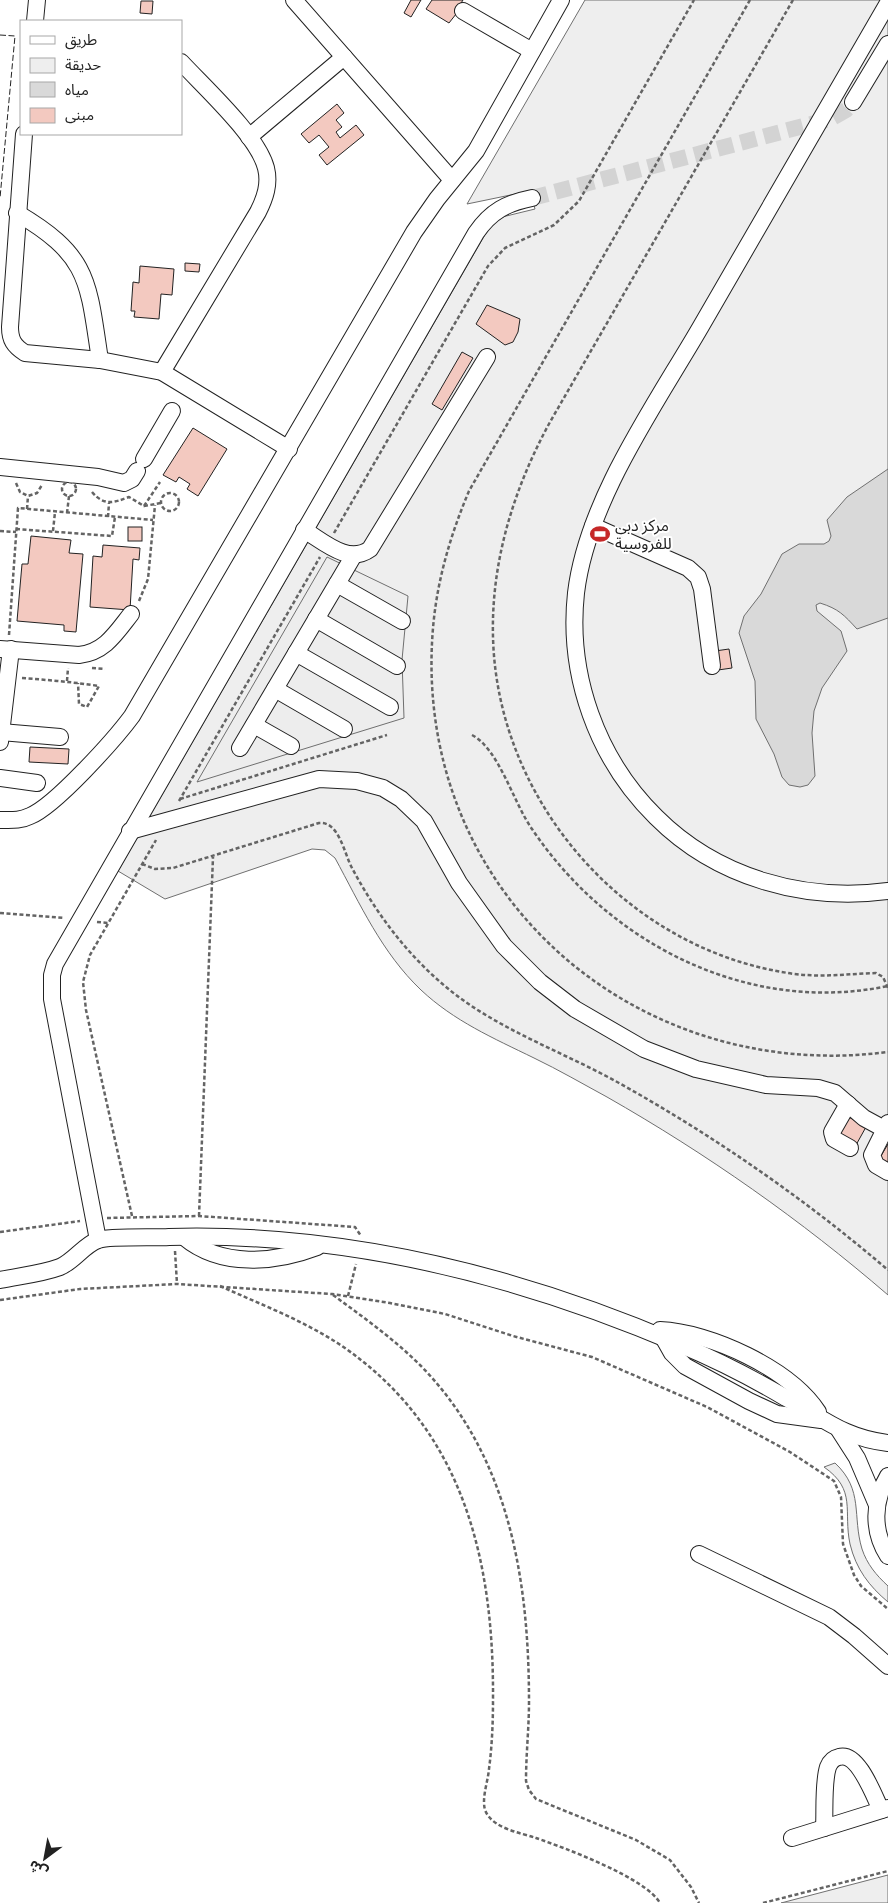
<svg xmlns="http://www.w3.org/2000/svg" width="888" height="1903" viewBox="0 0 888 1903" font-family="Manrope,'Noto Sans Arabic',sans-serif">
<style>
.green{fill:#eee;stroke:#6f6f6f}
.parking{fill:#ededed;stroke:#6f6f6f}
.water{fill:#d9d9d9;stroke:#6f6f6f}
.building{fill:#f3c9c0;stroke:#222}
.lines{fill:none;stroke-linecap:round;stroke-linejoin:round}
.minor-tunnel{stroke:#d3d3d3;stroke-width:16;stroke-dasharray:16 8;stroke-linecap:butt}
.minor-casing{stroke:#222;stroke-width:18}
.path{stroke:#646464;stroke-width:2.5;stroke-dasharray:4 2.5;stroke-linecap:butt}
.minor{stroke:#fff;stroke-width:16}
.fence{stroke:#222;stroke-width:1;stroke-dasharray:6 2.5;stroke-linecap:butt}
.labels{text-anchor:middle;stroke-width:4;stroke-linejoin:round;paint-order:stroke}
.poi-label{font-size:16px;fill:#222;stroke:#fff;text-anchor:start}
</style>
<rect width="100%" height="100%" fill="#fff"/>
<g class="green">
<path d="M585,0H888V1295C801,1220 707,1154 607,1097C583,1084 559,1070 534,1058C493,1038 454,1021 421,990C382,953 360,904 335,858L325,850L312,849L165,899L118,871L494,219L535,209L530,191L467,204Z"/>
<path d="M835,1463C864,1490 852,1516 862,1549C867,1564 876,1575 888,1586V1602C869,1586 856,1569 850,1544C843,1511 857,1490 824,1467Z"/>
<polygon points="888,1875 888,1903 781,1903"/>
</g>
<polygon class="parking" points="327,557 408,596 402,660 404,718 197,782"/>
<path class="water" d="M888,469V618L857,629C844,615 839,609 820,603L816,605L817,611L841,631L847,651L822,688L814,711L812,733L815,776L808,785L800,787L789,785L782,777L774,754L756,719L755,681L739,633L744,616L761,594L782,554L799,544H824L829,541L831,536L827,520L847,497Z"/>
<g class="building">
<polygon points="411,0 421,0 411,17 404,13"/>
<polygon points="432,0 463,0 458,8 460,9 449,23 426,9"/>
<polygon points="141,1 153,1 152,14 140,13"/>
<polygon points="337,104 344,113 336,120 342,127 336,132 340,138 356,125 364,135 327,165 319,155 329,147 319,135 309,143 301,134"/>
<polygon points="185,263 200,264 199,272 185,271"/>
<polygon points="140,266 174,269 172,295 161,294 159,319 134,317 135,311 131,311 133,282 139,283"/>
<polygon points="487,305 520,319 518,332 513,342 505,345 476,324"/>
<polygon points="462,352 473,358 442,410 432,404"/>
<polygon points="193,428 227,449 198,496 187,489 190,484 179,477 176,482 163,475"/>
<rect x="128" y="527" width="14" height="14"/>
<polygon points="31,536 71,540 69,553 83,554 76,632 64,631 64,625 17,621 22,564 28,564"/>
<polygon points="103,545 140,548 139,560 133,559 130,610 90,607 93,556 102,557"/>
<polygon points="729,649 732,668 718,670 715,651"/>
<polygon points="30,747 69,749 68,764 29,762"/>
<polygon points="847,1116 866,1127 856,1145 837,1134"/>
<polygon points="888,1144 888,1167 878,1161"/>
</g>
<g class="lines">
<polyline class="minor-tunnel" points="532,198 830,119 846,110 853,102"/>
<defs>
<g id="minor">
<polyline points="294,0 452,180"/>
<path d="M888,3C825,112 762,220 700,328C654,407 587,501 576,593C567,675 597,759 656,817C717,878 804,902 888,891"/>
<polyline points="463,11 532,51"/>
<polyline points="35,21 37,0"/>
<polyline points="853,102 888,44"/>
<path d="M24,134L10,327C10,340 14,346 25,353L100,360L162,372L289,449"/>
<polyline points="249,137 344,57"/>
<path d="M17,213C90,256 88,281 100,360"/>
<path d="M162,372L258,212C265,198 270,184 266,168C258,136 204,87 181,62"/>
<polyline points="144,459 172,411"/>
<polyline points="0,467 98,477 124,483 132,479 137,471"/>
<polyline points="593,526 688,568 698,577 702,589 712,666"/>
<path d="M304,530C323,541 348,565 370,549L487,357"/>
<polyline points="337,584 402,621"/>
<polyline points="316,619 397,666"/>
<path d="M0,649L79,655C105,652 116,633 131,614"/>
<polyline points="296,653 390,707"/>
<polyline points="275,689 344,729"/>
<polyline points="254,725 291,746"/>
<polyline points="1,732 60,737"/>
<polyline points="0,742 11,649"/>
<polyline points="240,748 354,555"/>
<polyline points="0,778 37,783"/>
<path d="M0,820C11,820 20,821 30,816C55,806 115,739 132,716L414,232L437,199L476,151L561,0"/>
<polyline points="130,831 319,779 357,781 383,788 401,799 424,821 459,883 504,946 540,982 575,1009 644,1049 696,1069 766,1085 818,1088 835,1093 864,1118 888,1131"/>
<polyline points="848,1104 832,1132 834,1139 850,1148"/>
<polyline points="888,1123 872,1155 876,1165 888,1172"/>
<path d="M184,1237C221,1268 275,1263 317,1247"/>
<path d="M98,1240L52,999V975L55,964L476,233C491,211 507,203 532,198"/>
<path d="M0,1280C19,1276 41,1274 60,1267C74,1261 84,1245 98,1240C109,1236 155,1238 169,1237C345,1232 520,1276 681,1345C717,1360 752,1378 786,1398C823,1418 844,1438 888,1443"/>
<path d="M660,1330C710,1332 790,1369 818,1412"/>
<polyline points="663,1337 672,1353 685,1366 749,1401 777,1414 821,1420"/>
<polyline points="839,1430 857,1458 877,1505"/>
<path d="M888,1476C873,1501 872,1531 888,1556"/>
<polyline points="699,1554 829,1617 854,1636 888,1666"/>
<path d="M824,1828C825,1811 823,1782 828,1767C830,1762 834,1758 839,1757C858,1751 874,1796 881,1810"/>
<polyline points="792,1838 888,1808"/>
</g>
</defs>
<use href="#minor" class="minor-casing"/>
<g class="path">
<path d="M750,0L469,491C450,536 437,581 433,628C411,890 633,1085 888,1052"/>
<path d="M793,0L550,422C514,488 491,561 493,637C497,801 625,948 788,973C818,978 846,974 876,973L883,977L888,988"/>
<circle cx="69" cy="489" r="7"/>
<polyline points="16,483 20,492 28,496 37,493 42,485"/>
<path d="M92,492C104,506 113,503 129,497L144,506L161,503"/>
<circle cx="170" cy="502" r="9"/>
<polyline points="144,506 160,482"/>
<polyline points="27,509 28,496"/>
<polyline points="67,513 69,496"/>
<polyline points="108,517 109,503"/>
<polyline points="16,529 112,536 115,517"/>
<polyline points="0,531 16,532"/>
<polyline points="53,531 55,512"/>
<polyline points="334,533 488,266 505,248 554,225 579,201 694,0"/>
<polyline points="139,601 148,579 155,505"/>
<polyline points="9,635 18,508 153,520"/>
<polyline points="92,668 105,669"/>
<path d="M22,678C48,680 73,682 99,686L87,707L79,704L78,683"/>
<polyline points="67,681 68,668"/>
<path d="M472,735C499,749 513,802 532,829C610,945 749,1015 888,986"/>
<polyline points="180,799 387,735"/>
<polyline points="179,801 320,557"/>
<path d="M142,864L155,869L173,868L319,823C339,821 344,853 352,868C378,917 412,961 456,995C505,1032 565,1053 619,1083C714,1136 805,1199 888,1270"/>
<polyline points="0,913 64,918"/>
<polyline points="97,922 108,923"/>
<polyline points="132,1216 86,1010 83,982 90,955 156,840"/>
<polyline points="199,1216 213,857"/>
<polyline points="107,1218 199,1216 355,1227 361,1236"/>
<polyline points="0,1232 80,1221"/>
<polyline points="175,1251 177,1284"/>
<path d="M220,1286C260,1304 302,1320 339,1344C463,1427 494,1559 493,1700C493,1723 492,1746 489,1769C488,1780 484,1791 484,1802C484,1807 485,1811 487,1814C496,1829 521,1833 536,1838C565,1848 646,1878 660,1903"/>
<path d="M333,1295C363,1317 394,1339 421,1366C509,1456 529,1579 529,1702C529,1728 526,1754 526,1781L529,1790L536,1799L636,1840L670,1860L691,1887L699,1903"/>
<polyline points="348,1296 356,1264"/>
<polyline points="0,1300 80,1289 177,1284 332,1294 390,1303 445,1314 513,1336 592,1357 707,1407 790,1452 834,1481 841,1497 843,1544 854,1575 861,1586 888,1609"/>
<polyline points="763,1903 888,1871"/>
</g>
<use href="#minor" class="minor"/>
<polyline class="fence" points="0,35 15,36 0,198"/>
</g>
<defs>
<symbol id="stadium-bare" viewBox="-9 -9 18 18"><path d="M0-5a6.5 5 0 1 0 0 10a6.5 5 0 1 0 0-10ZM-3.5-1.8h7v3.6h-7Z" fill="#c62828" stroke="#fff" stroke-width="2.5" paint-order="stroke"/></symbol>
</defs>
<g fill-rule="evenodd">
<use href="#stadium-bare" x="586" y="520" width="28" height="28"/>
</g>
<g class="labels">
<g class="poi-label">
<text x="615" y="531">مركز دبي<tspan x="615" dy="18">للفروسية</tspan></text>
</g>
</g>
<rect x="20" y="20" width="162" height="115" fill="#ffffff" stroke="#a7a7a7"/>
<rect x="30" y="36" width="25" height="8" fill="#ffffff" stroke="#a7a7a7"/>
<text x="65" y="45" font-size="15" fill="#222222">طريق</text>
<rect x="30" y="58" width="25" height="15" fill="#eeeeee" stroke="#a7a7a7"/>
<text x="65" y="70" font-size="15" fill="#222222">حديقة</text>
<rect x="30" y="82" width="25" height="15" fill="#d9d9d9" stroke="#a7a7a7"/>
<text x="65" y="95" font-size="15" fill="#222222">مياه</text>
<rect x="30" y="108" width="25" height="15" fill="#f3c9c0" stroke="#a7a7a7"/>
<text x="65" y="120" font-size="15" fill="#222222">مبنى</text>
<g transform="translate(45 1858) rotate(212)" stroke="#ffffff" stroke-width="4" paint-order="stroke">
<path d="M0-4L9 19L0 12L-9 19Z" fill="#222222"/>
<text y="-8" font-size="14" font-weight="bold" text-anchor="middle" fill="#222222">ش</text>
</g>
</svg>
